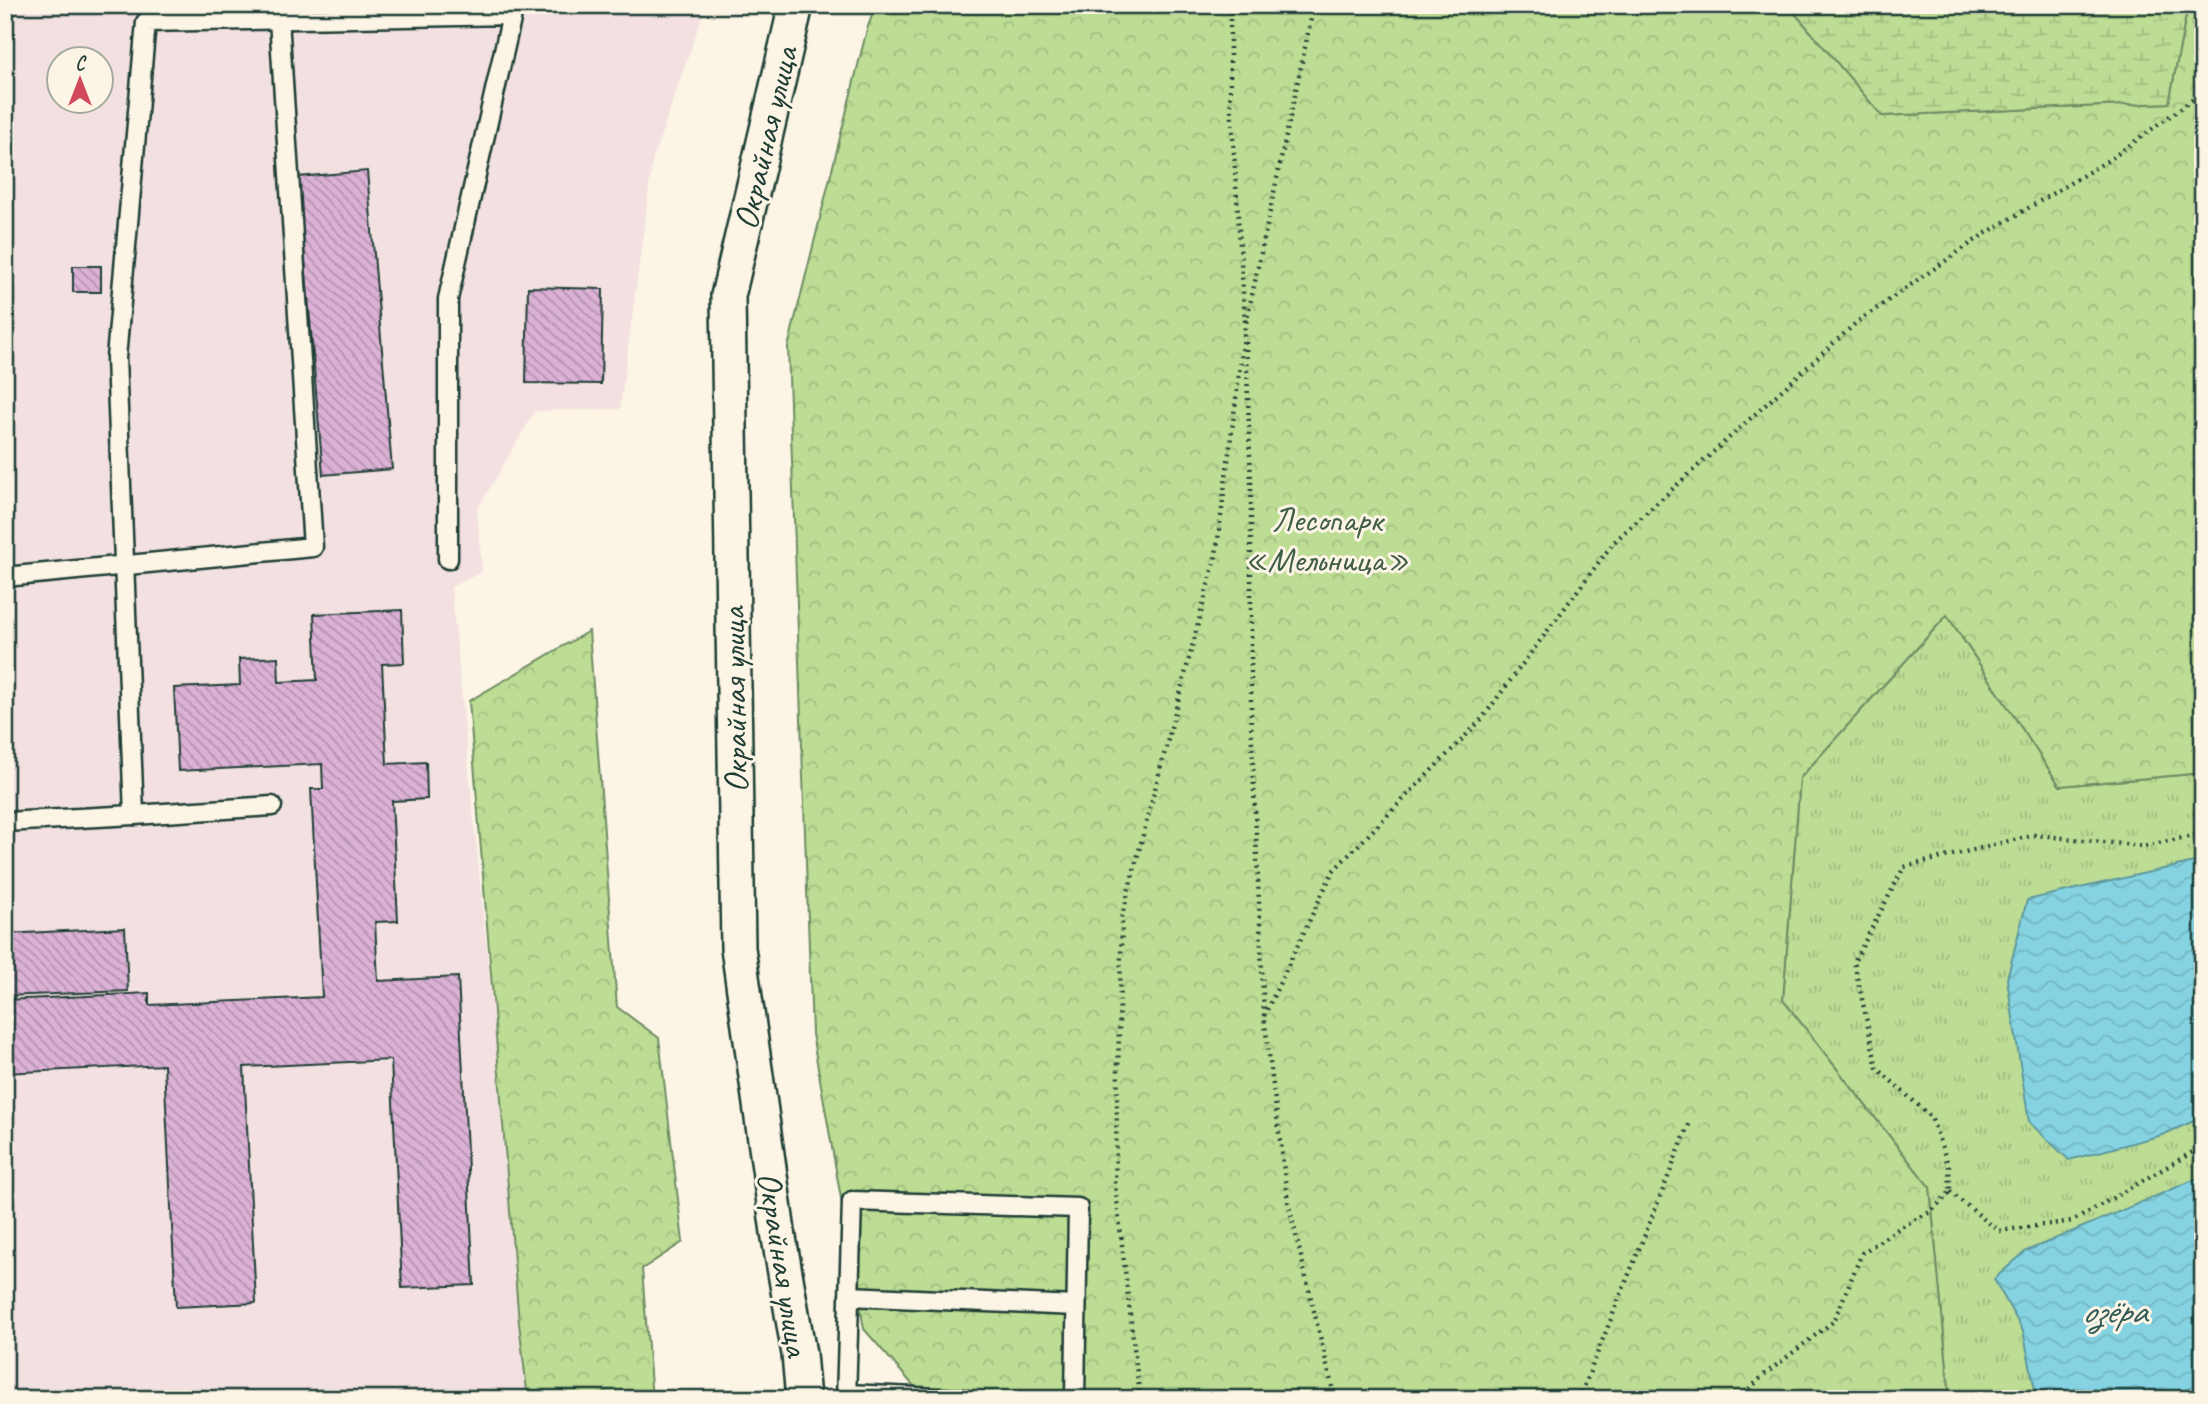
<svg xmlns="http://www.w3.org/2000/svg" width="2208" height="1404" viewBox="0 0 2208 1404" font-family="Caveat,sans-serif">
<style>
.built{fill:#f2e1e0;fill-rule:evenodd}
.grass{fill:url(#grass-tufts);stroke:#6e8c64;stroke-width:2}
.forest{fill:url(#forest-crowns);stroke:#6e8c64;stroke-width:2}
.wetland{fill:url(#wetland-marsh);stroke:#6e8c64;stroke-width:2}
.water{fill:url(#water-waves);stroke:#5c979c;stroke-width:2}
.building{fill:url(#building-back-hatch);stroke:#1f3d34;stroke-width:2}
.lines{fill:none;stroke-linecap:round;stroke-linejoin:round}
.lane-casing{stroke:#1f3d34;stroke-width:23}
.street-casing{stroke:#1f3d34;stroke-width:38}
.path{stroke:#1f3d34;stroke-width:4.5;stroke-dasharray:2 5;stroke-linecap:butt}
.lane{stroke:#fcf5e5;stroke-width:18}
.street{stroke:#fcf5e5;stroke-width:33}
.labels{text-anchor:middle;stroke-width:6;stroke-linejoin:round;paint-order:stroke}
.street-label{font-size:35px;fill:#1f3d34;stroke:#fcf5e5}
.park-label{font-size:35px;fill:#3f5d47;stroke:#fcf5e5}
.water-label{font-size:37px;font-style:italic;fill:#335b57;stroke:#fcf5e5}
</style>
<defs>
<pattern id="grass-tufts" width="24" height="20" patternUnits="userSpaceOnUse" patternTransform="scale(1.75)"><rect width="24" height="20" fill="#bddc94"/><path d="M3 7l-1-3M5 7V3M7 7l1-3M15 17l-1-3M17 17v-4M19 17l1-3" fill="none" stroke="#a2be80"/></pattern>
<pattern id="forest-crowns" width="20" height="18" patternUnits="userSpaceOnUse" patternTransform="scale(1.75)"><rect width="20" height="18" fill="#bddc94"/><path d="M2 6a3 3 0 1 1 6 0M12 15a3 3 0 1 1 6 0" fill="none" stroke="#a2be80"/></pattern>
<pattern id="wetland-marsh" width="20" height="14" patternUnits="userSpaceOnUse" patternTransform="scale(1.75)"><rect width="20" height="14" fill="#bddc94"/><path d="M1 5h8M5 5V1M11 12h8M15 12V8" fill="none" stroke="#a2be80"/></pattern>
<pattern id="water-waves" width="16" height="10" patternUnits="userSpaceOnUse" patternTransform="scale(1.75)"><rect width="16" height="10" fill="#85d3e2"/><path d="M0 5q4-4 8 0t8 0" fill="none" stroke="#72b6c2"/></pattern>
<pattern id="building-back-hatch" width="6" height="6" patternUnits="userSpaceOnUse" patternTransform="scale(1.75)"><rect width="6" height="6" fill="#dcb1d6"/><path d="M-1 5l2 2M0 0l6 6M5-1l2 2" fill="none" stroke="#b291ae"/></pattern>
</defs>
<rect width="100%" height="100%" fill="#fcf5e5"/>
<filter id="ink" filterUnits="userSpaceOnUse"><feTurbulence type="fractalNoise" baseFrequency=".0143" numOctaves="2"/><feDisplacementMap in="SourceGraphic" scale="14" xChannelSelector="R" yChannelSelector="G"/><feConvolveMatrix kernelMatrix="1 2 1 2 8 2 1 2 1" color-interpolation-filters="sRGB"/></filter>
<g filter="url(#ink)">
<path class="built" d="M5,5H706L653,158L620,409L535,411L477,510L482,572L451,587L531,1399H5ZM60,60H102V102H60Z"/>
<polygon class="grass" points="1947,615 2060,786 2203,773 2203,1399 1950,1399 1930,1188 1783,1000 1800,778"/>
<g class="forest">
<polygon points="876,5 1788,5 1883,116 2169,103 2188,5 2203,5 2203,773 2060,786 1947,615 1800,778 1783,1000 1930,1188 1950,1399 925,1399 864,1329 812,1034 788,347 867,29"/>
<polygon points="589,631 617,1007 659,1038 683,1242 642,1269 652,1399 528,1399 519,1323 469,701"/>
</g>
<polygon class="wetland" points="1788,5 2188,5 2169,103 1882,116"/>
<g class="water">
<polygon points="2203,860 2203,1117 2162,1135 2069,1160 2029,1122 2007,979 2027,900"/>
<polygon points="2203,1176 2203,1399 2037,1399 2023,1331 1994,1279 2026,1251"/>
</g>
<g class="building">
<polygon points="367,171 392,469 323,475 298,177"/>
<rect x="73" y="266" width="28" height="26"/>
<polygon points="528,287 603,289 601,384 526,383"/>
<polygon points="402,610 404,663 382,664 387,764 426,762 427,799 392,801 398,921 375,922 378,981 458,977 474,1285 402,1288 391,1060 244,1067 256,1303 176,1307 164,1065 5,1073 5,1000 149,993 149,1005 322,997 311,789 323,789 322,764 178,771 174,688 240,685 239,659 278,657 279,682 317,680 314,614"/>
<polygon points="125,928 128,991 5,996 5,934"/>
</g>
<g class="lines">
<defs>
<g id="lane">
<polyline points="5,577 313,547 279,19"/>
<polyline points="134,815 272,806"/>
<polyline points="5,822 134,815 116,358 146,22 512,15 448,299 448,559"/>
<polyline points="849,1296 1076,1306"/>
<polyline points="846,1394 963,1399"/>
<polyline points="846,1399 852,1201 1078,1208 1075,1399"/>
</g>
<polyline id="street" points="796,5 728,296 738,948 778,1232 799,1354 803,1399"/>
</defs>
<use href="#lane" class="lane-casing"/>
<use href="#street" class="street-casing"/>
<g class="path">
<polyline points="1230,5 1230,91 1245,322"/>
<polyline points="1246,342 1251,483 1251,721 1264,1016 1288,1202 1335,1399"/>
<polyline points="1264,1016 1333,871 1480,721 1614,542 1857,322 1983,235 2112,158 2203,92"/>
<polyline points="1950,1192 1999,1231 2073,1221 2203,1146"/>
<polyline points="1140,1399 1115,1185 1122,916 1216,555 1245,328 1314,5"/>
<polyline points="1579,1399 1690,1122"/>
<polyline points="1739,1399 1765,1374 1834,1321 1862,1253 1901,1227 1932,1211 1950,1192 1949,1167 1931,1117 1877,1068 1854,962 1904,867 2034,835 2143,846 2203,834"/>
</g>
<use href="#lane" class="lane"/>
<use href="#street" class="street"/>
</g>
</g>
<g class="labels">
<g class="street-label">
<text transform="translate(765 138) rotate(-77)" y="12">Окрайная улица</text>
<text transform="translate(734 700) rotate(-91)" y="12">Окрайная улица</text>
<text transform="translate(784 1264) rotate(81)" y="12">Окрайная улица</text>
</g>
<g class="park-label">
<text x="1327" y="531">Лесопарк<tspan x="1327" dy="40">«Мельница»</tspan></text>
</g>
<g class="water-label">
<text x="2114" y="1323">озёра</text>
</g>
</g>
<rect width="2208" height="1404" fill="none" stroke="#fcf5e5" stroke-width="28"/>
<rect x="14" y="14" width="2180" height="1376" fill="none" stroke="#1f3d34" stroke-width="2.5" filter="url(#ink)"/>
<g transform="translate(80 80)"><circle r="33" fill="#fcf5e5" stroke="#a4ab9e" stroke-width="2"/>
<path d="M0-5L12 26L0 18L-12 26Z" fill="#d1495b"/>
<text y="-10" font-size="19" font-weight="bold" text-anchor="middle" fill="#1f3d34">С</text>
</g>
</svg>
